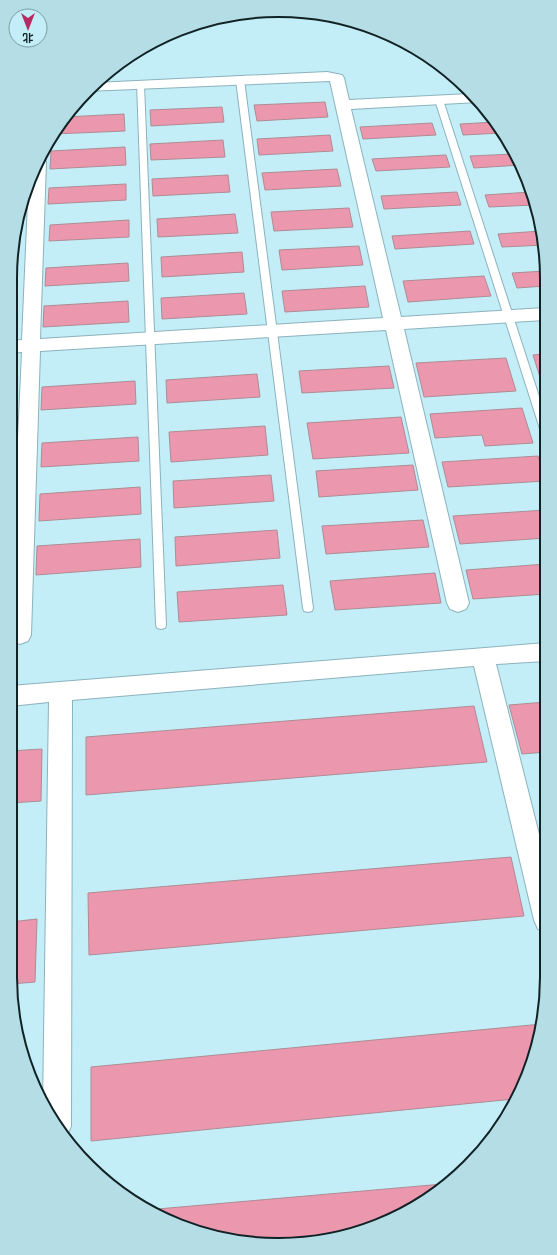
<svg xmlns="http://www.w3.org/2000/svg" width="557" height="1255" viewBox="0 0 557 1255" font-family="Ubuntu,'Noto Sans SC',sans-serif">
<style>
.building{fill:#eb98af;stroke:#af8b94}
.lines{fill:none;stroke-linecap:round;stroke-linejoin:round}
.service-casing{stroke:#8bb3bc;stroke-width:2}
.minor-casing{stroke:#8bb3bc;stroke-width:2}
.service{fill:#fff;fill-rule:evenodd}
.minor{fill:#fff;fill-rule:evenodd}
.rim{fill:none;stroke:#112225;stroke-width:2}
</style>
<rect width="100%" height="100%" fill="#c3edf7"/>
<g class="building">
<polygon points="325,102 328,117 257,121 254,105"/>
<polygon points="222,107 224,122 151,126 150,110"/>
<polygon points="124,114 125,131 53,134 65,117"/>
<polygon points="495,122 502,133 463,135 460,124"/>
<polygon points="432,123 436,135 363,139 360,127"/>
<polygon points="330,135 333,151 259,155 257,139"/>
<polygon points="223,140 225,157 151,160 150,144"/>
<polygon points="125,147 126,165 50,169 51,151"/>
<polygon points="514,154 521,165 474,168 470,156"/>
<polygon points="446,155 450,167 376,171 372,159"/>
<polygon points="337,169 341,186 265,190 262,173"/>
<polygon points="228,175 230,192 153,196 152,179"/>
<polygon points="126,184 126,200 48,204 49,188"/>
<polygon points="457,192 461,205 384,209 381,196"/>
<polygon points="531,192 534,205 489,207 485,195"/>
<polygon points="349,208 353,227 274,231 271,212"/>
<polygon points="235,214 238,233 158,237 157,219"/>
<polygon points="129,220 129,237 49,241 50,225"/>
<polygon points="470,231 474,244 395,249 392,236"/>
<polygon points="541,231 545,245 502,247 498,234"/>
<polygon points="359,246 363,265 282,270 279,250"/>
<polygon points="242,252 244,272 162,277 161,257"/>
<polygon points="128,263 129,281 45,286 46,268"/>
<polygon points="11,270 14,270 13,296 10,296"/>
<polygon points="545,271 545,286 517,288 512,273"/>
<polygon points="484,276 491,296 408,302 403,281"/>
<polygon points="365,286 369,307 285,312 282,291"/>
<polygon points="244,293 247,314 162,319 161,298"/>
<polygon points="128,301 129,322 43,327 44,306"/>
<polygon points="545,354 545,393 533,355"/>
<polygon points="506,358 516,391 424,397 416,363"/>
<polygon points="389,366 394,388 302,393 299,371"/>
<polygon points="257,374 260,397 167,403 166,380"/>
<polygon points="135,381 136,404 41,410 42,387"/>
<polygon points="522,408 533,443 485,446 482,435 435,438 430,414"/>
<polygon points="401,417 409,453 313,459 307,423"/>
<polygon points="265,426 268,455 171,462 169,432"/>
<polygon points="138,437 139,461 41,467 42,443"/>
<polygon points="538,456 545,481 448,487 442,462"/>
<polygon points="413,465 418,490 319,497 316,471"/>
<polygon points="271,475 274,501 174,508 173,481"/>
<polygon points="140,487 141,514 39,521 40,494"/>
<polygon points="546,510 546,538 460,544 453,516"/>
<polygon points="423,520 429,547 326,554 322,526"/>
<polygon points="277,530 280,558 176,566 175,537"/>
<polygon points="140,539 141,567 36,575 37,546"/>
<polygon points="546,564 546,594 473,599 466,570"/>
<polygon points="435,573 441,603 335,610 330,581"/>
<polygon points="283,585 287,615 179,622 177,592"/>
<polygon points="546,702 546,752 522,754 509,705"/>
<polygon points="474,706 487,762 86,795 86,737"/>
<polygon points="42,749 41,801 10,803 10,751"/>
<polygon points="511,857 524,916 89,955 88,893"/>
<polygon points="37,919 35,982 11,984 10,922"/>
<polygon points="542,1024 527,1079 514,1099 91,1141 91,1067"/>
<polygon points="443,1184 413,1209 331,1240 278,1245 226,1240 146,1210"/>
</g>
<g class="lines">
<defs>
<g id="service">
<polygon points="237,78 240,78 244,80 313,608 312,611 308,612 304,611 303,608 236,80"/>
<polygon points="137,83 143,83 144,85 166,625 165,628 161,629 157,628 156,625"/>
<polygon points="436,98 442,98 443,100 545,415 545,432 542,431 540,429 435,100"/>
</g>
<g id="minor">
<polygon points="327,72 342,75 344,78 349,100 470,94 478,102 351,109 401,317 545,308 545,320 404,329 469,603 466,609 458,612 450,609 447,603 386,330 40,351 31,635 28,641 20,644 12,641 10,637 10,612 22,352 10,353 10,341 22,340 29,179 40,158 44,159 46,162 40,339 383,318 330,81 86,91 95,83"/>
<polygon points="546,643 546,661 496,664 547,866 547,932 538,929 534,920 474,666 72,700 71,1126 67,1136 65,1137 43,1104 49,702 10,706 10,686"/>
</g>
</defs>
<use href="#service" class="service-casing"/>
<use href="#minor" class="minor-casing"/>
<use href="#service" class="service"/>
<use href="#minor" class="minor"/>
</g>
<path d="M0 0H557V1255H0ZM278 17H279A261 261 0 0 1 540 278V977A261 261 0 0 1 279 1238H278A261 261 0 0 1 17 977V278A261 261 0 0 1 278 17Z" fill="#b5dde6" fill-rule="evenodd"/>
<path class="rim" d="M278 17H279A261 261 0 0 1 540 278V977A261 261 0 0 1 279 1238H278A261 261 0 0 1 17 977V278A261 261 0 0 1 278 17Z"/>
<g transform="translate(28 28) rotate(180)"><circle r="19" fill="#c3edf7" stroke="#7c9ca3"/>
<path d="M0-3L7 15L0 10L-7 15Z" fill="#b72b63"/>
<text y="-6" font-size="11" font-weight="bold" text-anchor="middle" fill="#112225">北</text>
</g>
</svg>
